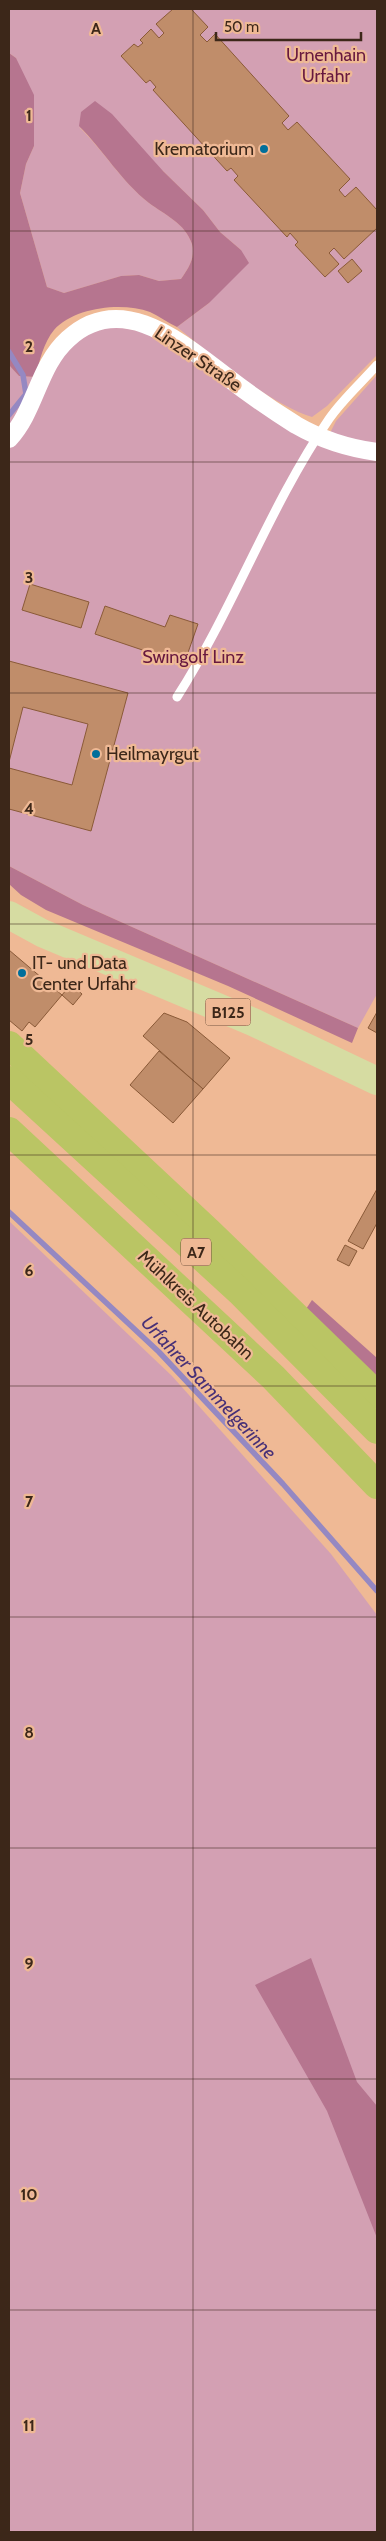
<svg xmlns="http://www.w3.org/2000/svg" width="386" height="2541" viewBox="0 0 386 2541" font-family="Cabin,sans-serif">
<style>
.green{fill:#d3a0b3}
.forest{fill:#b6758f}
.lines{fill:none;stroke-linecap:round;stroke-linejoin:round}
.stream{stroke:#9588c2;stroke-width:5.5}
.building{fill:#c08d6a;stroke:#8a5a38}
.service{stroke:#fff;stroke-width:9}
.minor{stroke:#fff;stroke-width:18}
.primary{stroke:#d6dca2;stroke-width:28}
.motorway{stroke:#bac564;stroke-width:28}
.grid{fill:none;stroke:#3c2719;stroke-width:1;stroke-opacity:0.55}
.poi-dot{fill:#006f9b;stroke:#efb995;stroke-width:2}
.labels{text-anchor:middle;stroke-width:4.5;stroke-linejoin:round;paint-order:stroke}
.shield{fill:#efb995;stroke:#72533e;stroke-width:1}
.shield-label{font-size:16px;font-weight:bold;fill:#3c2719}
.park-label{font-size:18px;fill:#67183f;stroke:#efb995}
.poi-label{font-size:18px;fill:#3c2719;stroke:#efb995;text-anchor:start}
.street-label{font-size:18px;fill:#3c2719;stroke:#efb995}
.water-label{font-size:19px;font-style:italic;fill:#473077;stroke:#efb995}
.grid-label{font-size:16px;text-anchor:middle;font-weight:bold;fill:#3c2719;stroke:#efb995;stroke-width:4.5;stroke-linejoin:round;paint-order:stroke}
</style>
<rect width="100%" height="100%" fill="#efb995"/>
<g class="green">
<path d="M9,9H377V355L327,406L312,417C270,404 212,356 177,327L209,303L241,250L220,232L203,210L163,171L79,127C104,151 121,181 149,203C165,215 185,223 192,244C196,257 188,269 181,279L159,281L139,275L121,276L64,293L47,287L20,193L26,164L34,146L33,122L16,58L9,53Z"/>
<polygon points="110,325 153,334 323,447 336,421 377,375 377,994 358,1028 83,905 9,866 9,449 21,435 54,367 77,338"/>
<polygon points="9,365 19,376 36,377 9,430"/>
<polygon points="9,1221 172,1376 331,1554 377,1615 377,2532 9,2532"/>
</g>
<g class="forest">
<path d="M9,53L16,58L34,95V146L26,164L20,193L47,287L64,293L121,276L139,275L159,281L181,279C188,269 196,257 192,244C185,223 165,215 149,203C121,181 104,151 79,126L81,112L95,101L112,114L163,171L203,210L220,232L241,250L249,263L209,303L177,327C168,323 159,316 150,312C122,302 75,307 54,330C44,342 39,361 36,377L19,376L9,365Z"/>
<polygon points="9,866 83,905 358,1028 352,1043 228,986 46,910 21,895 9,884"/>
<polygon points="312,1300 377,1358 377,1379 306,1309"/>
<polygon points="311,1958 357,2082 377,2106 377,2238 327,2111 255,1985"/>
</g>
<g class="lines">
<g class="stream">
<polyline points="9,352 23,375 26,394 9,415"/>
<polyline points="9,1212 159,1352 283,1484 377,1591"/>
</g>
</g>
<g class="building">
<polygon points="173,9 191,9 208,27 200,35 207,42 215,34 289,116 282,123 288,130 297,122 350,179 339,190 345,197 356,187 377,210 377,228 344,259 334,248 329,253 339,264 325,277 295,245 298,242 290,233 287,237 234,180 238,176 231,168 227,171 153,90 156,87 150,80 146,83 121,56 134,44 138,47 143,43 140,40 151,29 159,38 164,33 156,24"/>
<polygon points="352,259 362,271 348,283 338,271"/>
<polygon points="30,584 89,602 81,628 22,610"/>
<polygon points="105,606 165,627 170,615 198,624 184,664 95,634"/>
<polygon points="9,661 128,693 91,831 9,809 9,768 72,785 88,724 23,707 9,762"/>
<polygon points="9,950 62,995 35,1027 29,1022 22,1031 9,1020"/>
<polygon points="71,984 82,994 73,1005 62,995"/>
<polygon points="377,1012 377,1033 368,1028"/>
<polygon points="164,1013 187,1022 230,1058 203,1089 143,1036"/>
<polygon points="159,1051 203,1089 173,1123 130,1085"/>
<polygon points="377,1189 377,1223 363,1249 348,1241"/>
<polygon points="345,1245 357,1251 349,1266 337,1260"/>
</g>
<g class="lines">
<path class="service" d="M177,697C234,608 269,507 329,419C342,400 361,383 377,365"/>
<path class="minor" d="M9,439C36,410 38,366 68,339C122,289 183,344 227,377C249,394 272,410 296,425C322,440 347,448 377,452"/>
<polyline class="primary" points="9,915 42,933 253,1022 377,1081"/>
<g class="motorway">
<polyline points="9,1045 209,1232 377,1395"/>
<polyline points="9,1080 240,1292 377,1430"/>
<polyline points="9,1131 273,1377 377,1485"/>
</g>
</g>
<path class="grid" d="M193,9V2532M9,231H377M9,462H377M9,693H377M9,924H377M9,1155H377M9,1386H377M9,1617H377M9,1848H377M9,2079H377M9,2310H377"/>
<g class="poi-dot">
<circle cx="264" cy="149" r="5"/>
<circle cx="96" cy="754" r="5"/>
<circle cx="22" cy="973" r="5"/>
</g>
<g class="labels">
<g class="shield">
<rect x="205.5" y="998.5" width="45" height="27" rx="4"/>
<rect x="181" y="1238.5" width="30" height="27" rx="4"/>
</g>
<g class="shield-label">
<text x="228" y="1018">B125</text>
<text x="196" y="1258">A7</text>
</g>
<g class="park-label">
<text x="326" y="61">Urnenhain<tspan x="326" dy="21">Urfahr</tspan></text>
<text x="193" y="663">Swingolf Linz</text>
</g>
<g class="poi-label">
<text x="254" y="155" text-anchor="end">Krematorium</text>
<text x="106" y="760">Heilmayrgut</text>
<text x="32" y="969">IT- und Data<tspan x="32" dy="21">Center Urfahr</tspan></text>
</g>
<g class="street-label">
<text transform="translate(198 359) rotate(34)" y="6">Linzer Straße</text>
<text transform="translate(196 1305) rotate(43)" y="6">Mühlkreis Autobahn</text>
</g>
<g class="water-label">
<text transform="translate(209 1387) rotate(47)" y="7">Urfahrer Sammelgerinne</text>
</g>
</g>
<g class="grid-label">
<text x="96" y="34">A</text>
<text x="29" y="121">1</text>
<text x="29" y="352">2</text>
<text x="29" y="583">3</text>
<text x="29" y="814">4</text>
<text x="29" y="1045">5</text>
<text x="29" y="1276">6</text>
<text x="29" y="1507">7</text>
<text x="29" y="1738">8</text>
<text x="29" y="1969">9</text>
<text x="29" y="2200">10</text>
<text x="29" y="2431">11</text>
</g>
<rect width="386" height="2541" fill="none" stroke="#3c2719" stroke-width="20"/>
<path d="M216 32v8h145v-8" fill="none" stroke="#3c2719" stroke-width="2.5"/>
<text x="224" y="32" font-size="15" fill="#3c2719" stroke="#efb995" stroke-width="4" paint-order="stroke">50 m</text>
</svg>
